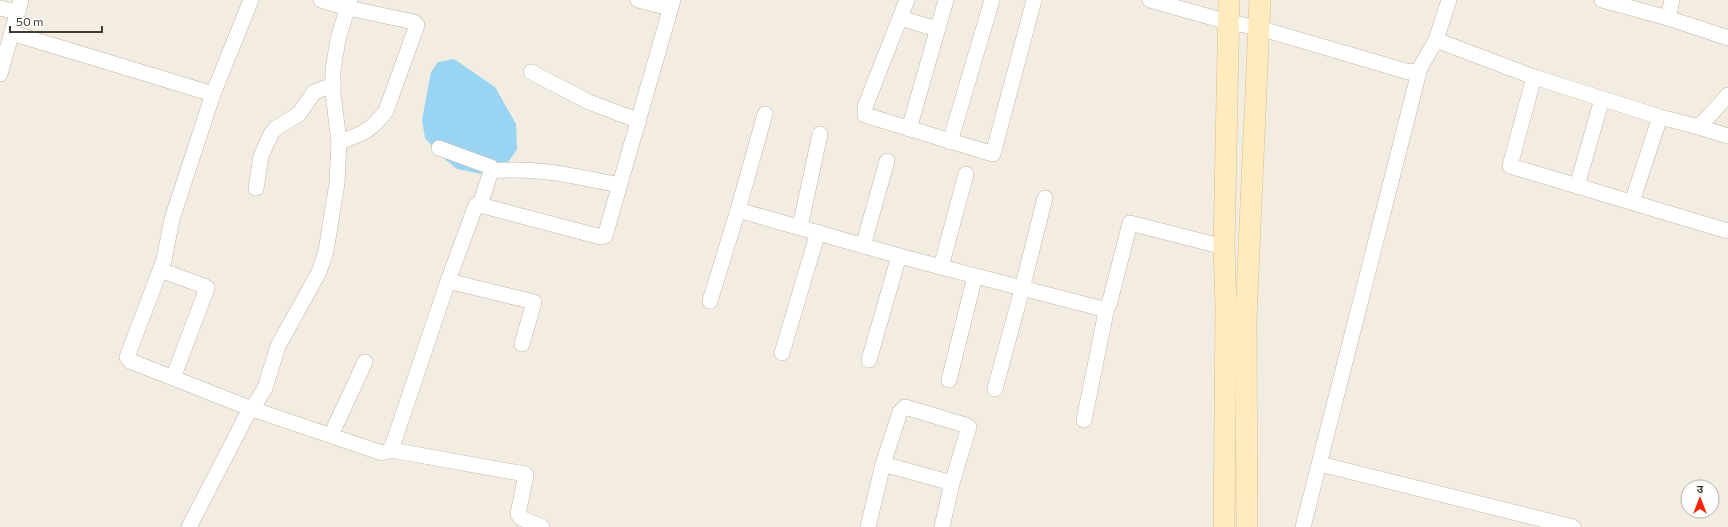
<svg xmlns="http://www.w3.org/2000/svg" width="1728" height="527" viewBox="0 0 1728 527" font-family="Commissioner,'Noto Sans Devanagari',sans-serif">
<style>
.water{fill:#99d4f3}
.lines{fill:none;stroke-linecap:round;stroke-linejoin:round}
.minor-casing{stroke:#c0b6a7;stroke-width:16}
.secondary-casing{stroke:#d8c090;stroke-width:22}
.minor{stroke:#fff;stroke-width:15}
.secondary{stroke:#ffebbe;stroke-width:21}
</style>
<rect width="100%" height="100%" fill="#f2ece1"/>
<polygon class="water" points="454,59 495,87 516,124 517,150 507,163 482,174 457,169 441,156 425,138 422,120 431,72 438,62"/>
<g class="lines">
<defs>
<g id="minor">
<polyline points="251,0 213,94 172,219 164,260 127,357 130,361 252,409 265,388 278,346 319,272 326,251 337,183 339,142 333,93 333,70 338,39 350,0"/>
<path d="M321,0L348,8L414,22L417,25L386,111C371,131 362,134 339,142"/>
<polyline points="638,0 670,8"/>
<polyline points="907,0 865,107 865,115 993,154 1034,0"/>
<polyline points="1150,0 1228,22 1259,28 1409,72 1416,71 1420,68 1436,40 1449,0"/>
<polyline points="1602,0 1668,18 1728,38"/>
<polyline points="0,8 18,12"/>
<polyline points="900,18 937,29"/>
<polyline points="1668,18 1672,0"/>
<polyline points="12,33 213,94"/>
<polyline points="1436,40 1534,77 1660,117 1699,127 1728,136"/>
<polyline points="531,72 589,102 639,121"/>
<polyline points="0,74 21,0"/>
<polyline points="1534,77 1510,166 1728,231"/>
<polyline points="1699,127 1728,95"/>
<polyline points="909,129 946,0"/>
<polyline points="950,142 992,0"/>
<polyline points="439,148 491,167 491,171 480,205"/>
<path d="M491,171C539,167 573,176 619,185"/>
<polyline points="1577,186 1602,99"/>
<polyline points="256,188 261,156 271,134 276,128 299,114 314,92 333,85"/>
<polyline points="1632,202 1660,117"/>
<polyline points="738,210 899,256 1099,308 1105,308 1109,305 1130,223 1224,247"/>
<polyline points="800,227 820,134"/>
<polyline points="863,246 887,161"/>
<polyline points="941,267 966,174"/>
<polyline points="160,270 204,286 207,288 173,378"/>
<polyline points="448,281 534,302 522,344"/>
<polyline points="710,301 738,210 765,114"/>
<polyline points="782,353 818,232"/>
<polyline points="869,360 899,256"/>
<polyline points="949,380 975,276"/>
<polyline points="995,389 1022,289 1045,198"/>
<polyline points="1084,420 1107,307"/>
<polyline points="331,435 365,362"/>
<polyline points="391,450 525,474 526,475 518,514 521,518 542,527"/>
<polyline points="883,464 952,483"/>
<polyline points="1320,464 1573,527"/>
<polyline points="189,527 249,411 252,409 382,453 391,450 448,281 476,205 480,205 601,237 605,236 673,0"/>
<polyline points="868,527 883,464 900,412 905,407 965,425 969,427 952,483 942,527"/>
<polyline points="1303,527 1420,68"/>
</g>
<g id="secondary">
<polyline points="1224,527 1226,308 1224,247 1229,0"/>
<polyline points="1247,527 1246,318 1260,0"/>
</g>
</defs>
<use href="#minor" class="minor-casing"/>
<use href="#secondary" class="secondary-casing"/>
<use href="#minor" class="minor"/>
<use href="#secondary" class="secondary"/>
</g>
<g transform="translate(1700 499)"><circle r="19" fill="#ffffff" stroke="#b4b1ad"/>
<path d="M0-3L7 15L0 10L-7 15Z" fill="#ff200b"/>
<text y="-6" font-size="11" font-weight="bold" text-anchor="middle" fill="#433b32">उ</text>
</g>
<path d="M10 26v6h92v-6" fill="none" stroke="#433b32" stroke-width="2"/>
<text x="16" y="26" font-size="12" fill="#433b32" stroke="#ffffff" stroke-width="3" paint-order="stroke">50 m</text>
</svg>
